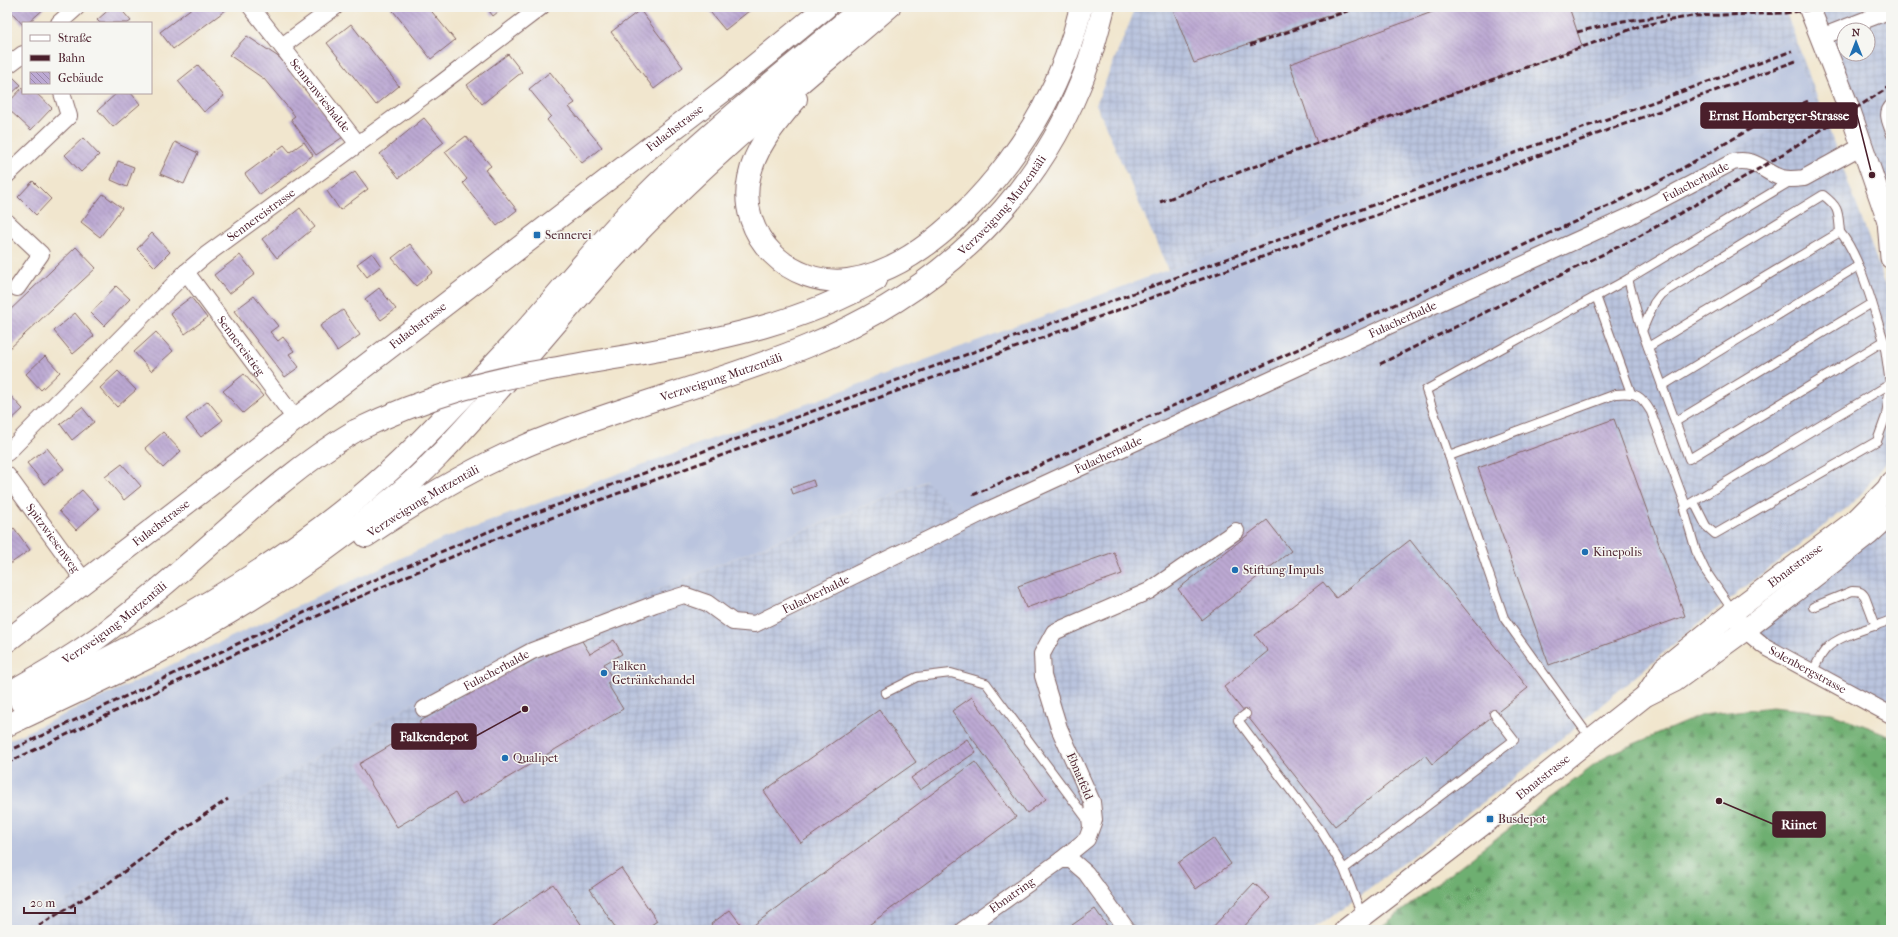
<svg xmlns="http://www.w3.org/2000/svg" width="1898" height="937" viewBox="0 0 1898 937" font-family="'IM FELL French Canon',serif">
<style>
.industrial{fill:url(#industrial-grid);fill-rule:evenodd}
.railway{fill:#bac4de}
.forest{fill:url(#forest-firs);stroke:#5c674e}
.building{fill:url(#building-back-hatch)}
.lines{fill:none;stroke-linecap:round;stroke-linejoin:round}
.service-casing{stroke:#846564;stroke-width:10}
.minor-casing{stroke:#846564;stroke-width:18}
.tertiary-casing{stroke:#846564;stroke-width:23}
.primary-casing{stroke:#846564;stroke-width:24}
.trunk-casing{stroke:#846564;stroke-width:24}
.service{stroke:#fff;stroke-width:8}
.minor{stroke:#fff;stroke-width:16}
.tertiary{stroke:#fff;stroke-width:21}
.primary{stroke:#fff;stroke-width:22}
.trunk{stroke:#fff;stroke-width:22}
.rail{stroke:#4a1f2b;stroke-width:3;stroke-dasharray:6 3;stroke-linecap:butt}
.trunk-bridge-casing{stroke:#846564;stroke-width:24;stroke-linecap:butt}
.trunk-bridge{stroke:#fff;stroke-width:22}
.poi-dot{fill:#1f6fb2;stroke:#f6f6f2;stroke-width:1.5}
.labels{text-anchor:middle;stroke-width:3;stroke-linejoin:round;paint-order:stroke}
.street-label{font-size:12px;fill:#4a1f2b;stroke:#f6f6f2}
.poi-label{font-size:12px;fill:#4a1f2b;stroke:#f6f6f2;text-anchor:start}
.leader{fill:none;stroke:#4a1f2b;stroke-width:1.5}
.callout-dot{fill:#4a1f2b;stroke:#f6f6f2;stroke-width:1.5}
.callout{fill:#4a1f2b;stroke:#4a1f2b;stroke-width:1.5}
.callout-label{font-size:13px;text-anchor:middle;font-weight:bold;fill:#fff}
</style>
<defs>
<pattern id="industrial-grid" width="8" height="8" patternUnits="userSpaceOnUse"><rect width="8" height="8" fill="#bac4de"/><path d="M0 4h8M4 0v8" fill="none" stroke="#a1a8bf"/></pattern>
<pattern id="forest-firs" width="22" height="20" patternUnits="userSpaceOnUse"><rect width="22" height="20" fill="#6eaf71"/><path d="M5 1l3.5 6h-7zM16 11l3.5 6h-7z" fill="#5c8e5d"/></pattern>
<pattern id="building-back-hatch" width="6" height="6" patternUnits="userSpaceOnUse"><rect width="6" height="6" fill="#bca9d3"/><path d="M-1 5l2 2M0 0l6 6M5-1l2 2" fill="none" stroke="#9b89ab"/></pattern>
</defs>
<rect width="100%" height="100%" fill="#f6f6f2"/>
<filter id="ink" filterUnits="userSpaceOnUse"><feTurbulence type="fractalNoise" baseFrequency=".025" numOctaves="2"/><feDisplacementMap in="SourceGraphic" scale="8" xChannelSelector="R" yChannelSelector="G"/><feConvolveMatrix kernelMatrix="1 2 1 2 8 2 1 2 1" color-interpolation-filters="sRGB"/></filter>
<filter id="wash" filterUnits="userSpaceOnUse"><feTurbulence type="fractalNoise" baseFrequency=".012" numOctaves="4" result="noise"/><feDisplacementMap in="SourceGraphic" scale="16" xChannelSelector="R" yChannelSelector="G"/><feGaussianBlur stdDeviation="0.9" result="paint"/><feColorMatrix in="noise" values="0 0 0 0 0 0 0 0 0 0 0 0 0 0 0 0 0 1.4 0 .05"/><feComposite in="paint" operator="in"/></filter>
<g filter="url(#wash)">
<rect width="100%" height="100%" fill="#f1e6ce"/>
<g class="industrial">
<polygon points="1134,7 1784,7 1891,299 1891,452 1885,463 1862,493 1848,507 1704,619 1506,785 1314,930 7,930 46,912 366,729 448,684 570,625 927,481 958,510 1609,214 1816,107 1791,39 1168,270 1096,104 1132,17"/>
<path d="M1808,7H1891V233ZM1844,30H1868V54H1844Z"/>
<polygon points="1891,497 1891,715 1737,622 1841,543"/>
</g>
<polygon class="railway" points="1791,39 1816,107 1609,214 957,511 926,481 570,625 448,684 366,729 46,912 7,930 7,741 442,539"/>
<polygon class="forest" points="1772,707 1832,713 1891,736 1891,930 1377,930 1486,846 1608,755 1702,715"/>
<g id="blocks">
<g class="building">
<polygon points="7,7 46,7 28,23 23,23 23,25"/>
<polygon points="112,7 119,7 131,21 128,23 100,23 97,20"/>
<polygon points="193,7 230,7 173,49 160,32"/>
<polygon points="390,7 428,7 455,40 431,59"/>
<polygon points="486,7 504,7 493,16"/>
<polygon points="706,7 754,7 725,30"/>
<polygon points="1172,7 1353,7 1194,63"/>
<polygon points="1446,7 1569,7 1582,46 1317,143 1290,64"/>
<polygon points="640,10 683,67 654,89 611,32"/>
<polygon points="351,24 399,86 376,105 327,43"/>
<polygon points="247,36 280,58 343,137 316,155 291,119 295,116 264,79 229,55"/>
<polygon points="508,54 522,72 482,104 467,85"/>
<polygon points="198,65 224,96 204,112 178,81"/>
<polygon points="550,72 575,103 569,107 602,147 582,163 547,120 551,116 529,89"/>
<polygon points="13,77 21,85 9,96 7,94 7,83"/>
<polygon points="23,87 23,93 36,93 52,108 31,130 7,108 7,104"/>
<polygon points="117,93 131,93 140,104 113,127 98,110"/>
<polygon points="424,118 444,142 399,178 380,154"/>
<polygon points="466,136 491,166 485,170 517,210 497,226 463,183 467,179 445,152"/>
<polygon points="83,138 99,155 81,172 65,155"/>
<polygon points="175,142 198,153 184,184 160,174"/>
<polygon points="304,142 313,155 260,195 245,174 284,145 290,152"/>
<polygon points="118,161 134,167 127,187 111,180"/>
<polygon points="355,171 368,189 340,210 327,191"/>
<polygon points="33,181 51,199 36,215 18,197"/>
<polygon points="103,194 122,208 100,237 81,222"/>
<polygon points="300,208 315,227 277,258 262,239"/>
<polygon points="152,233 170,252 155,267 137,249"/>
<polygon points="410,244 433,272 416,286 392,258"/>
<polygon points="76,247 96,268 9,349 7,347 7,313"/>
<polygon points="372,253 381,266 367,277 357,264"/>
<polygon points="240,255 255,274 229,294 214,275"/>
<polygon points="116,286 130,299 104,326 91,313"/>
<polygon points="379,288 396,309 381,320 365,299"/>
<polygon points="254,296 278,326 270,332 278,341 283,337 294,351 289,354 299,367 285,377 234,311"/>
<polygon points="191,297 207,318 185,334 170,313"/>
<polygon points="343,310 360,335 337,351 320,326"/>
<polygon points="75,313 94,336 73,354 54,331"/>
<polygon points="156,332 173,351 151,371 134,352"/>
<polygon points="45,356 60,372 41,390 26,374"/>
<polygon points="118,371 136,390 117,407 100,388"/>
<polygon points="244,374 263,396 243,413 223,391"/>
<polygon points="7,392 23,409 7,424"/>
<polygon points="208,401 223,420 201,437 186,419"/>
<polygon points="82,407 94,422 72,440 60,424"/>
<polygon points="1614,419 1685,616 1549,665 1478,468"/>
<polygon points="163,432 181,451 163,468 145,448"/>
<polygon points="47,448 64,469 44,484 27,463"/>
<polygon points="122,464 141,486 124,500 105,477"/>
<polygon points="813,480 815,486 793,494 791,488"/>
<polygon points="82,490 99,509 76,530 59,511"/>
<polygon points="1267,520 1291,551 1202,620 1178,589"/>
<polygon points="14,528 30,550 7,566 7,533"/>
<polygon points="1410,540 1528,688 1432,764 1425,755 1335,826 1224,687 1268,651 1255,635 1323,582 1336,598"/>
<polygon points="1114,552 1122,574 1026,608 1018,586"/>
<polygon points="579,636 590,654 614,640 622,654 604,664 613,680 607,683 623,709 462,805 455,793 397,827 359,764 422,727 419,722 521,661 523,666 545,653 546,656"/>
<polygon points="972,697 1046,799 1027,813 952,711"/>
<polygon points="879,710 916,762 801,843 764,791"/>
<polygon points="967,739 976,752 920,790 911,778"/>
<polygon points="975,762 1016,817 862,930 747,930"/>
<polygon points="1213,838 1231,864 1196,889 1178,863"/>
<polygon points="621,868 657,921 644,930 617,930 590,889"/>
<polygon points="1254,883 1270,898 1241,930 1210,930"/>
<polygon points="553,884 585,930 488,930"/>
<polygon points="1095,909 1110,930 1065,930"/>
<polygon points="730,910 745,930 715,930 711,924"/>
</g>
</g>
</g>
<g filter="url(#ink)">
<use href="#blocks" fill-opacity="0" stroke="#846564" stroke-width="1"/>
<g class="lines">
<defs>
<g id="service">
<path d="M1891,103C1880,112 1887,123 1891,135"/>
<path d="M1840,232C1860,255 1874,311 1884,341"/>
<polyline points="1628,279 1642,331 1689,459 1884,341 1890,384 1886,416 1877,441 1715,534 1706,526 1694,502"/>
<polyline points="1596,296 1631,393"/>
<path d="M1642,331L1654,303L1661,294L1823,195C1840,208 1838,212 1840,232L1648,347"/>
<polyline points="1662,386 1858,266"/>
<polyline points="1675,422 1872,303"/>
<polyline points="1449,456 1426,390 1628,279 1791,181"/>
<path d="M1813,607L1852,591C1858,591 1862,591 1865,597L1876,626"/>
<polyline points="1733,611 1705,570 1696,551 1684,510 1686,506 1890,384"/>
<path d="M1812,672C1817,664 1820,655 1827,648C1839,635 1874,627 1891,620"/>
<polyline points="885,693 917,677 951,673 986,683 1086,818 1087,827"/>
<polyline points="1246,714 1238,720 1321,831 1344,869 1362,916"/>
<path d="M1591,739L1504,618L1449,456L1616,394C1636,392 1641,395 1651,412L1686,506"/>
<polyline points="1344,869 1514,740 1494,714"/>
</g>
<g id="minor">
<path id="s1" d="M251,7L358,144"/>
<polyline points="59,23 77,7"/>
<polyline points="1821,37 1891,10"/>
<polyline points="282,46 335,7"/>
<polyline points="7,66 23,54"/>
<polyline points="7,175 69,116 62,93"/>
<polyline points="7,222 41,254 17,288"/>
<path id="s2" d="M186,272L296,420"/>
<path id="s3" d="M7,453L186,272L206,255L435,88L541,7"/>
<path id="s4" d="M7,475L85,582"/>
<path id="s5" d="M1733,612L1745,630L1764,646L1891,715"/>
<path id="s6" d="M424,709L532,651L655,604L684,595L707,603L733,622L755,624L986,511L1353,342L1630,216L1733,162C1756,157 1763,172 1782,178C1789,180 1796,179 1804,178L1862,146"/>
<polyline points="1061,860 1087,839 1094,820 1092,802 1059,728 1043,676 1042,654 1054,632 1149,591 1236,531"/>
<path id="s7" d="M963,930L1061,860H1071L1086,873L1127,930"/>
</g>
<g id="tertiary">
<polyline points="1809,7 1850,111 1888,221 1891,225"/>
<polyline points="1888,221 1891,258"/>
<path id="s8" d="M1646,695L1664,668L1733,612L1856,520L1887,489L1891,482"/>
<path id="s9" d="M1345,930L1490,819L1645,696L1675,681L1745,630L1868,535L1891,514"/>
</g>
<g id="primary">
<path id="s10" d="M7,641L727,88L826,7"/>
</g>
<g id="trunk">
<path d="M796,99C776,123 755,147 749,178C737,236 790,287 848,280C927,269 1007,175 1043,108C1060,76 1073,42 1081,7"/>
<path d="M643,353C725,338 804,322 876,280"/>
<path id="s11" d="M366,536C426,496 487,459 555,434C638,402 726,380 808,346C930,296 1030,208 1080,85C1091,60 1097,33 1104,7"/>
<path id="s12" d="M7,694C32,680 58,665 82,649C109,631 134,610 159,589C224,535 282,474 355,431"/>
<path d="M21,702C150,639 278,571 386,474C419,445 448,412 479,380C499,358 520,337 539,315C572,277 603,239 638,203C707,132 787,71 863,7"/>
<path d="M7,725C56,702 105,679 153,655C238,611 320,558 394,497C425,472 453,441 479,412C527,359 571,303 620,251C703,162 797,86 889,7"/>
</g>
</defs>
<use href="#service" class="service-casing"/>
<use href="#minor" class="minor-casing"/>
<use href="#tertiary" class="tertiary-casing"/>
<use href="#primary" class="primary-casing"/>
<use href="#trunk" class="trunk-casing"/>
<use href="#service" class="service"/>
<use href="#minor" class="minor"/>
<use href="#tertiary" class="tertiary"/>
<use href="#primary" class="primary"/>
<use href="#trunk" class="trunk"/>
<g class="rail">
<polyline points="1706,7 1724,10"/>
<polyline points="1577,32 1623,21 1668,16"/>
<polyline points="1250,45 1359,7"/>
<polyline points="1160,202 1317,143 1640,26 1692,16 1785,13 1828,7"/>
<polyline points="1380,364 1636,238 1762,167 1891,86"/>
<polyline points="973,495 1242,375 1613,204 1669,176 1759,124 1808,101"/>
<polyline points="7,752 365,584 511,522 1792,51"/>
<path d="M7,763C174,684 341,600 513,532L1796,61"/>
<polyline points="31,930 103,887 177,833 228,799"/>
</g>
<defs>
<path id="trunk-bridge" d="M355,431C390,414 426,400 463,389C522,372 583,364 643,353"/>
</defs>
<use href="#trunk-bridge" class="trunk-bridge-casing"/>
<use href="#trunk-bridge" class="trunk-bridge"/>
</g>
</g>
<g class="poi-dot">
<rect x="533" y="231" width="8" height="8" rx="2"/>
<circle cx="1585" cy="552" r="4"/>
<circle cx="1235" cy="570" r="4"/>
<circle cx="604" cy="673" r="4"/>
<circle cx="505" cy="758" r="4"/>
<rect x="1486" y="815" width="8" height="8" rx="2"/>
</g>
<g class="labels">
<g class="street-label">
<text dy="4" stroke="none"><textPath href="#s1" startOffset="112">Sennenwieshalde</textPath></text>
<text dy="4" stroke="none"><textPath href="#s10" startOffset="842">Fulachstrasse</textPath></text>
<text dy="4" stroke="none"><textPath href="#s6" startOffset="1403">Fulacherhalde</textPath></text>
<text dy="4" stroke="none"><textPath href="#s11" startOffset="726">Verzweigung Mutzentäli</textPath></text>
<text dy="4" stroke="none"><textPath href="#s3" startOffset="349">Sennereistrasse</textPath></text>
<text dy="4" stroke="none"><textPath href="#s6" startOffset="1079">Fulacherhalde</textPath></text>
<text dy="4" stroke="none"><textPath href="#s10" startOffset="518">Fulachstrasse</textPath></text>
<text dy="4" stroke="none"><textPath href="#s2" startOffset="92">Sennereistieg</textPath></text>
<text dy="4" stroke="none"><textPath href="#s11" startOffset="391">Verzweigung Mutzentäli</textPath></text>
<text dy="4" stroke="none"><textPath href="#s6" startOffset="755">Fulacherhalde</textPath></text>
<text dy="4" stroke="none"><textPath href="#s11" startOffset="67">Verzweigung Mutzentäli</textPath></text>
<text dy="4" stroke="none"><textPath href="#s10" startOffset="194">Fulachstrasse</textPath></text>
<text dy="4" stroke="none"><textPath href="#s4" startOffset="78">Spitzwiesenweg</textPath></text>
<text dy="4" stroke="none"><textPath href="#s8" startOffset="199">Ebnatstrasse</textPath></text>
<text dy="4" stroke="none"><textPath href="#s6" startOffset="431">Fulacherhalde</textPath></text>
<text dy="4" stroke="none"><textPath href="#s12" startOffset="129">Verzweigung Mutzentäli</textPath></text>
<text dy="4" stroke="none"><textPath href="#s5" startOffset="96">Solenbergstrasse</textPath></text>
<text dy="4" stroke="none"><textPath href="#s6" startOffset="82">Fulacherhalde</textPath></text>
<text transform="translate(1080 776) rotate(67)" y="4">Ebnatfeld</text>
<text dy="4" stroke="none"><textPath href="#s9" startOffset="250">Ebnatstrasse</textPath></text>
<text dy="4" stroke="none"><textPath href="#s7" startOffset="60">Ebnatring</textPath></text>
</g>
<g class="poi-label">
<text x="545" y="239">Sennerei</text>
<text x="1593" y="556">Kinepolis</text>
<text x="1243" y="574">Stiftung Impuls</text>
<text x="612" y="670">Falken<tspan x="612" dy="14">Getränkehandel</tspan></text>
<text x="513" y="762">Qualipet</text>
<text x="1498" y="823">Busdepot</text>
</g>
</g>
<path class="leader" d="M1872 175L1857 115M525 709L476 736M1719 801L1773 824"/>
<g class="callout-dot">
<circle cx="1872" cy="175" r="4"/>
<circle cx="525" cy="709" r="4"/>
<circle cx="1719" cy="801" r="4"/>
</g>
<g class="callout">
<rect x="1701" y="103" width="156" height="25" rx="4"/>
<rect x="392" y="724" width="84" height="25" rx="4"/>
<rect x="1773" y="812" width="52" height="25" rx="4"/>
</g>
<g class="callout-label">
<text x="1779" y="120">Ernst Homberger-Strasse</text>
<text x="434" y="741">Falkendepot</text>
<text x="1799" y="829">Riinet</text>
</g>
<rect width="1898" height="937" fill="none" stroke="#f6f6f2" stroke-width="24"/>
<rect x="22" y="22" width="130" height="72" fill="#f6f6f2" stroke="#b1a0a2"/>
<rect x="30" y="35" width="20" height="6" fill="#ffffff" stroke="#b1a0a2"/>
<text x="58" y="42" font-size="12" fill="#4a1f2b">Straße</text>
<rect x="30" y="55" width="20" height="6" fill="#4a1f2b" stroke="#b1a0a2"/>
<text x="58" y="62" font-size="12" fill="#4a1f2b">Bahn</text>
<rect x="30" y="72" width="20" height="12" fill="url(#building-back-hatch)" stroke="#b1a0a2"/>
<text x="58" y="82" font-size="12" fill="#4a1f2b">Gebäude</text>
<g transform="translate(1856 42)"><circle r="19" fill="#f6f6f2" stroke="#b1a0a2"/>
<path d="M0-3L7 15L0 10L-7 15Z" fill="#1f6fb2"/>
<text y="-6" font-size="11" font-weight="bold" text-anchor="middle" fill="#4a1f2b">N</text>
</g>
<path d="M24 907v6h51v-6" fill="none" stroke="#4a1f2b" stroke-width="2"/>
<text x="30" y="907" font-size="12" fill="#4a1f2b" stroke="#f6f6f2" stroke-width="3" paint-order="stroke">20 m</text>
</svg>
